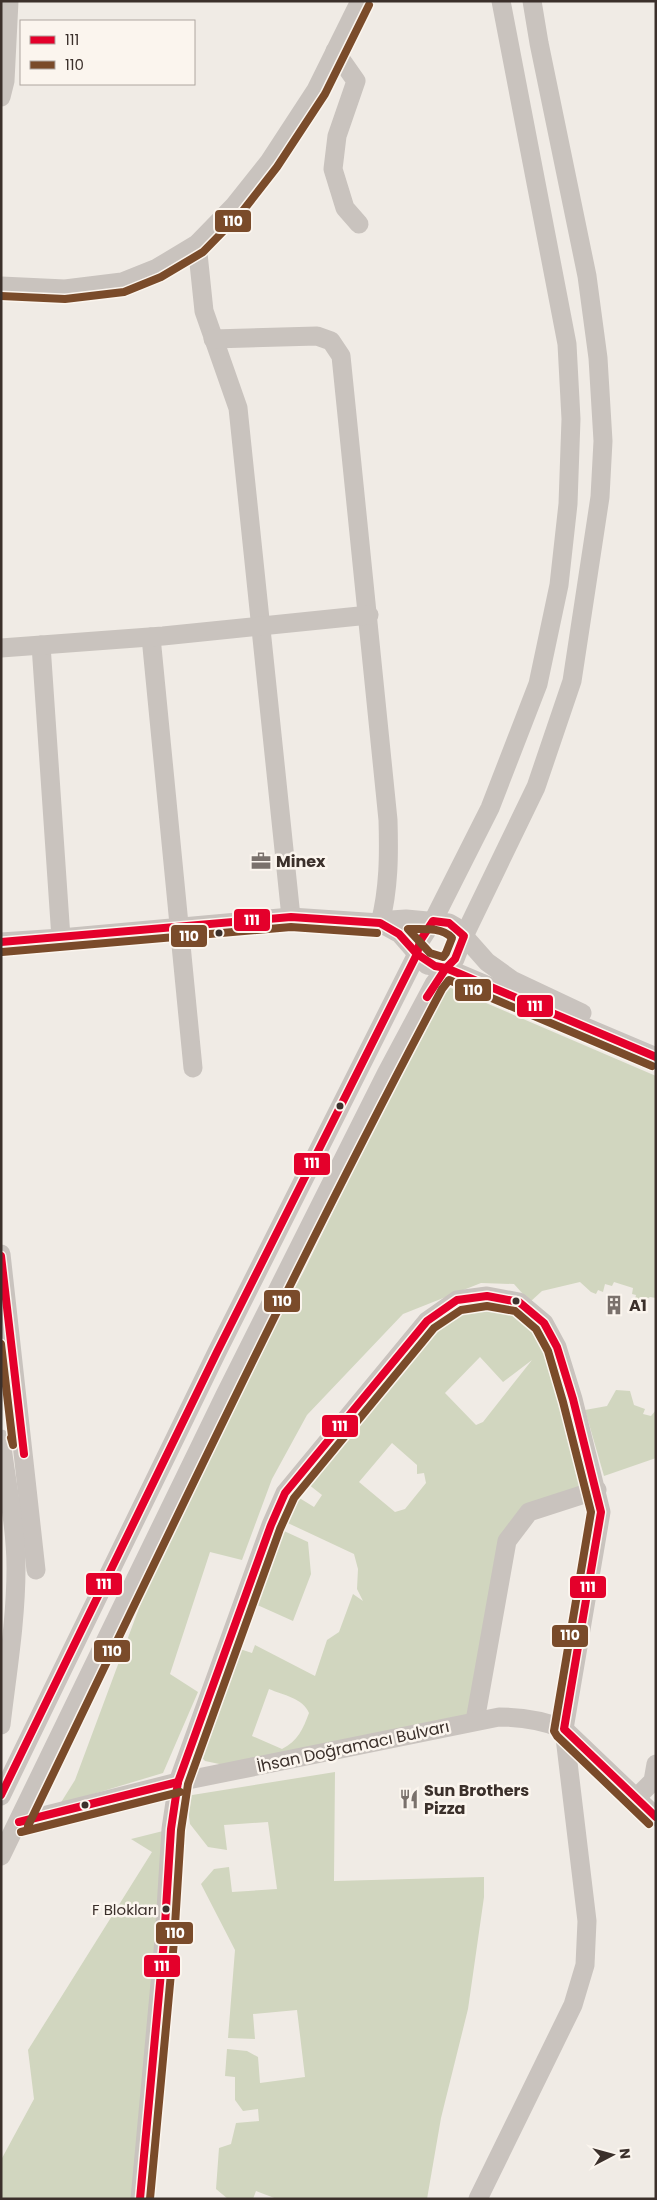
<svg xmlns="http://www.w3.org/2000/svg" width="657" height="2200" viewBox="0 0 657 2200" font-family="Poppins,sans-serif">
<style>
.green{fill:#d1d6bf;fill-rule:evenodd}
.lines{fill:none;stroke-linecap:round;stroke-linejoin:round}
.minor{stroke:#c9c3be;stroke-width:19}
.bus-1-casing{stroke:#fbf5ee;stroke-width:11}
.bus-2-casing{stroke:#fbf5ee;stroke-width:11}
.bus-1{stroke:#e4002b;stroke-width:8}
.bus-2{stroke:#7a4b2a;stroke-width:8}
.bus-dot{fill:#3b302b;stroke:#fbf5ee;stroke-width:2}
.labels{text-anchor:middle;stroke-width:5;stroke-linejoin:round;paint-order:stroke}
.bus-label{font-size:15px;fill:#3b302b;stroke:#fbf5ee;text-anchor:end}
.poi-label{font-size:16px;font-weight:bold;fill:#3b302b;stroke:#fbf5ee;text-anchor:start}
.street-label{font-size:16px;fill:#3b302b;stroke:#fbf5ee}
.line-badge{stroke:#fbf5ee;stroke-width:2}
.badge-label{font-size:14px;text-anchor:middle;font-weight:bold;fill:#fff}
</style>
<rect width="100%" height="100%" fill="#f0ebe5"/>
<g class="green">
<polygon points="444,985 656,1076 656,1298 650,1297 637,1305 634,1304 636,1295 632,1294 633,1288 614,1282 612,1286 605,1284 603,1292 598,1290 596,1294 591,1292 580,1282 542,1291 530,1302 514,1284 481,1283 403,1314 307,1415 272,1479 242,1560 210,1552 170,1674 198,1692 163,1773 60,1804 75,1780 164,1541 237,1395 304,1271"/>
<path d="M487,1296L544,1323L597,1490L529,1512L507,1542L469,1717L224,1765L205,1761L196,1751L237,1648L252,1653L255,1645L315,1676L327,1640L339,1632L353,1594L363,1601L357,1589L358,1569L354,1554L275,1517L285,1493L301,1499L314,1507L322,1495L299,1477L427,1321ZM480,1357L503,1382L532,1360L483,1422L476,1425L445,1393ZM392,1443L417,1465V1474L424,1473L426,1483L405,1509L395,1512L359,1482ZM269,1689C283,1695 303,1698 309,1713C303,1729 298,1741 282,1749L252,1736Z"/>
<polygon points="616,1390 630,1391 634,1405 645,1409 643,1414 651,1416 656,1410 656,1458 604,1476 585,1410 607,1406"/>
<polygon points="271,1525 308,1542 311,1574 293,1621 253,1603 267,1564"/>
<polygon points="335,1772 334,1881 484,1877 484,1897 468,2009 441,2118 427,2199 277,2199 256,2191 253,2199 228,2199 216,2189 219,2148 231,2144 236,2123 259,2121 258,2109 243,2111 235,2100 235,2077 225,2076 227,2049 247,2051 258,2057 260,2083 305,2077 297,2010 253,2014 255,2039 228,2038 235,1950 201,1884 214,1869 229,1867 232,1892 277,1889 268,1822 224,1825 227,1850 208,1847 190,1824 186,1796"/>
<polygon points="171,1829 140,2199 1,2199 1,2160 34,2099 28,2050 152,1852 131,1839"/>
</g>
<g class="lines">
<g class="minor">
<polyline points="335,51 356,81 337,136 333,169 345,208 359,224"/>
<polyline points="1,97 5,81 9,1"/>
<polyline points="197,244 204,311 238,408 291,917"/>
<polyline points="1,286 65,289 122,282 157,268 197,244 234,206 269,162 316,90 360,1"/>
<path d="M213,339L317,336L331,341L341,356L388,820C389,854 389,889 380,923"/>
<polyline points="151,637 193,1068"/>
<polyline points="41,645 61,938"/>
<polyline points="1,648 163,636 369,615"/>
<polyline points="380,923 400,934 427,965 446,968 455,959 464,936 536,787 572,681 600,497 603,441 598,358 587,276 539,43 532,1"/>
<polyline points="1,942 61,938 291,917 380,923 391,920 406,919 449,923 456,927 487,962 512,980 582,1013"/>
<polyline points="1,1254 36,1570"/>
<path d="M1,1439C6,1482 16,1525 16,1568C16,1621 7,1673 1,1725"/>
<polyline points="475,1721 507,1541 529,1512 597,1490"/>
<polyline points="1,1796 217,1352 417,954 420,941 433,921 490,808 538,684 559,585 568,504 571,419 567,344 501,1"/>
<polyline points="636,1798 653,1781 656,1764"/>
<path d="M19,1822L178,1782L499,1717C523,1717 542,1720 564,1729L656,1817"/>
<polyline points="1,1856 225,1395 386,1074 434,984 446,968 656,1057"/>
<polyline points="140,2199 164,1940 171,1829 178,1782 271,1525 285,1493 427,1321 457,1300 487,1296 519,1302 544,1323 557,1347 573,1399 601,1512 564,1729 587,1921 585,1965 573,2005 478,2199"/>
</g>
<defs>
<g id="bus-1">
<polygon points="433,921 449,923 464,936 455,959 446,968 435,966 417,954 420,941"/>
<polyline points="1,942 291,917 380,923 399,934 417,954"/>
<polyline points="427,997 446,968 656,1057"/>
<polyline points="1,1256 24,1454"/>
<polyline points="1,1795 217,1352 417,954"/>
<polyline points="19,1822 178,1782"/>
<polyline points="140,2199 164,1940 171,1829 178,1782 271,1525 285,1493 427,1321 457,1300 487,1296 519,1302 544,1323 557,1347 573,1399 601,1512 564,1729 656,1817"/>
</g>
<g id="bus-2">
<polyline points="1,296 65,299 124,292 161,277 203,252 242,212 277,167 325,94 369,5"/>
<path d="M408,929C423,929 442,927 452,938L446,953L443,957L430,953Z"/>
<polyline points="2,952 291,927 377,933"/>
<polyline points="1,1344 13,1445 11,1438"/>
<path d="M28,1826C163,1546 296,1264 442,989L449,980L652,1066"/>
<polyline points="21,1832 180,1792"/>
<polyline points="150,2199 174,1941 181,1830 188,1784 280,1529 294,1498 434,1328 461,1310 487,1306 515,1311 536,1329 548,1351 563,1402 591,1512 554,1731 557,1736 649,1824"/>
</g>
</defs>
<use href="#bus-1" class="bus-1-casing"/>
<use href="#bus-2" class="bus-2-casing"/>
<use href="#bus-1" class="bus-1"/>
<use href="#bus-2" class="bus-2"/>
</g>
<defs>
<symbol id="office-bare" viewBox="-9 -9 18 18"><path d="M-6-3h4V-5.5h4V-3h4V5H-6ZM-1-4.5V-3h2v-1.5ZM-6 0V1H6V0Z" fill="#7a716c" stroke="#fbf5ee" stroke-width="2.5" paint-order="stroke"/></symbol>
<symbol id="building-bare" viewBox="-9 -9 18 18"><path d="M-4-6H4V6H1V3H-1V6H-4ZM-2.5-4.3h1.7v1.8h-1.7ZM.8-4.3h1.7v1.8H.8ZM-2.5-1h1.7V.8h-1.7ZM.8-1h1.7V.8H.8Z" fill="#7a716c" stroke="#fbf5ee" stroke-width="2.5" paint-order="stroke"/></symbol>
<symbol id="restaurant-bare" viewBox="-9 -9 18 18"><path d="M-5-6h1v4h1v-4h1v4h1v-4h1v5L-1.5 .5V6h-2V.5L-5-1ZM5-6V6H3V1.5H1.5Q1.5-4 5-6Z" fill="#7a716c" stroke="#fbf5ee" stroke-width="2.5" paint-order="stroke"/></symbol>
</defs>
<g fill-rule="evenodd">
<use href="#office-bare" x="247" y="847" width="28" height="28"/>
<use href="#building-bare" x="600" y="1291" width="28" height="28"/>
<use href="#restaurant-bare" x="395" y="1785" width="28" height="28"/>
</g>
<g class="bus-dot">
<circle cx="219" cy="933" r="4.5"/>
<circle cx="340" cy="1106" r="4.5"/>
<circle cx="516" cy="1301" r="4.5"/>
<circle cx="85" cy="1805" r="4.5"/>
<circle cx="166" cy="1909" r="4.5"/>
</g>
<g class="labels">
<g class="bus-label">
<text x="157" y="1915">F Blokları</text>
</g>
<g class="poi-label">
<text x="276" y="867">Minex</text>
<text x="629" y="1311">A1</text>
<text x="424" y="1796">Sun Brothers<tspan x="424" dy="18">Pizza</tspan></text>
</g>
<g class="street-label">
<text transform="translate(353 1746) rotate(-12)" y="6">İhsan Doğramacı Bulvarı</text>
</g>
</g>
<g class="line-badge">
<rect x="214" y="209" width="38" height="24" rx="5" fill="#7a4b2a"/>
<rect x="233" y="908" width="38" height="24" rx="5" fill="#e4002b"/>
<rect x="170" y="924" width="38" height="24" rx="5" fill="#7a4b2a"/>
<rect x="454" y="978" width="38" height="24" rx="5" fill="#7a4b2a"/>
<rect x="516" y="994" width="38" height="24" rx="5" fill="#e4002b"/>
<rect x="293" y="1152" width="38" height="24" rx="5" fill="#e4002b"/>
<rect x="263" y="1289" width="38" height="24" rx="5" fill="#7a4b2a"/>
<rect x="321" y="1414" width="38" height="24" rx="5" fill="#e4002b"/>
<rect x="85" y="1572" width="38" height="24" rx="5" fill="#e4002b"/>
<rect x="569" y="1575" width="38" height="24" rx="5" fill="#e4002b"/>
<rect x="551" y="1624" width="38" height="24" rx="5" fill="#7a4b2a"/>
<rect x="93" y="1639" width="38" height="24" rx="5" fill="#7a4b2a"/>
<rect x="155" y="1921" width="39" height="24" rx="5" fill="#7a4b2a"/>
<rect x="143" y="1954" width="38" height="24" rx="5" fill="#e4002b"/>
</g>
<g class="badge-label">
<text x="233" y="226">110</text>
<text x="252" y="925">111</text>
<text x="189" y="941">110</text>
<text x="473" y="995">110</text>
<text x="535" y="1011">111</text>
<text x="312" y="1168">111</text>
<text x="282" y="1306">110</text>
<text x="340" y="1431">111</text>
<text x="104" y="1589">111</text>
<text x="588" y="1592">111</text>
<text x="570" y="1640">110</text>
<text x="112" y="1656">110</text>
<text x="175" y="1938">110</text>
<text x="162" y="1971">111</text>
</g>
<rect width="657" height="2200" fill="none" stroke="#3b302b" stroke-width="5"/>
<rect x="20" y="20" width="175" height="65" fill="#fbf5ee" stroke="#aea6a0"/>
<rect x="30" y="36" width="25" height="8" fill="#e4002b" stroke="#aea6a0"/>
<text x="65" y="45" font-size="15" fill="#3b302b">111</text>
<rect x="30" y="61" width="25" height="8" fill="#7a4b2a" stroke="#aea6a0"/>
<text x="65" y="70" font-size="15" fill="#3b302b">110</text>
<g transform="translate(612 2155) rotate(84)" stroke="#fbf5ee" stroke-width="4" paint-order="stroke">
<path d="M0-4L9 19L0 12L-9 19Z" fill="#3b302b"/>
<text y="-8" font-size="14" font-weight="bold" text-anchor="middle" fill="#3b302b">N</text>
</g>
</svg>
